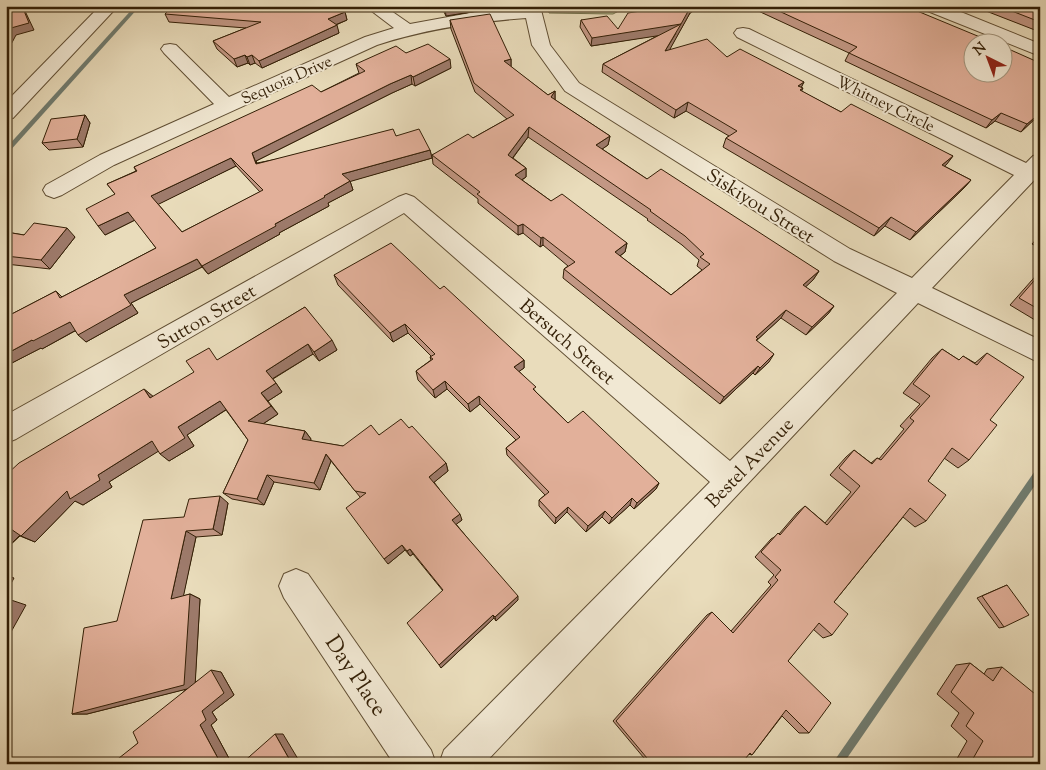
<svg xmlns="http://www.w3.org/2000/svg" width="1046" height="770" viewBox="0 0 1046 770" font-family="'Sorts Mill Goudy',serif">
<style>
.green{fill:#b5c091;stroke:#74704c}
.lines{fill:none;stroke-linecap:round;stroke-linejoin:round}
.stream{fill:#707c70;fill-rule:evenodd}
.minor-casing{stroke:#604e33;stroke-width:2}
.minor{fill:#f1e8d3;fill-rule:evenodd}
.wall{fill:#c29784;stroke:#331f06;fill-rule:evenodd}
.shaded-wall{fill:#9e7b6c;stroke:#331f06}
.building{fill:#e2b09a;stroke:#331f06;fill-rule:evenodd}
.labels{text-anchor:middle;stroke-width:4;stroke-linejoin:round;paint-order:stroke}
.far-street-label{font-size:16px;fill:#331f06;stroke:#f1e8d3}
.street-label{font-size:19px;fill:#331f06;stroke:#f1e8d3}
.near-street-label{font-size:22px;fill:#331f06;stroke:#f1e8d3}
</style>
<rect width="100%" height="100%" fill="#e9dcbb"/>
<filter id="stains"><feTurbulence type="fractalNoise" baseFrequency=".004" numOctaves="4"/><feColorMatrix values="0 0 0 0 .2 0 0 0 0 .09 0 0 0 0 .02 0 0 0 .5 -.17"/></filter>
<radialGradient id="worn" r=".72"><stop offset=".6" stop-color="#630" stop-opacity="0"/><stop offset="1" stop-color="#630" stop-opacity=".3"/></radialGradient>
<polygon class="green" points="548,6 628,6 613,14 549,13"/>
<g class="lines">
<g class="stream">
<polygon points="135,6 140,6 8,153 6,154 6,148"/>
<polygon points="1040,467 1040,478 843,764 832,764 1037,468"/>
</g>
<defs>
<g id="minor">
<polygon points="100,6 118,6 13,118 6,120 6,102"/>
<path d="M365,6H384L410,24L470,13L524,8V6H540L550,45L579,83L850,249L912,278L1014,175L737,37L734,33L737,29L743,28L749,29L1026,163L1033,156L1040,154V174L932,288L1040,340V363L918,303L484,764H439L444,750L710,482L404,213L16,439L6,443V415L398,197L406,194L414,197L730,461L897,293L834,261L565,91L532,45L526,18C475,22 426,29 377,45L114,165L62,195L54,198L46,195L43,190L46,185L100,155L214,104L164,53L161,49L164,45L170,44L176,45L229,97L365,37L394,28Z"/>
<polygon points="923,6 946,6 1040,44 1040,56 925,10"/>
<polygon points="296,569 308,574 431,750 436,764 394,764 284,598 279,586 284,574"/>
</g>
</defs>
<use href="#minor" class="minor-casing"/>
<use href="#minor" class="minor"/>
</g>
<g class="wall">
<polygon points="161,6 336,6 345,12 347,20 336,25 339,33 262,68 255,63 250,65 248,63 237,67 217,49 213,41 246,28 169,22 165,14 168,11 167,10 162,10"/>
<polygon points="438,6 483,6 484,10 446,16 443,10"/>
<polygon points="661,6 702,6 690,13 669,50 727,57 804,82 801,87 801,91 841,112 953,156 944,166 971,180 964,188 910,240 885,226 874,236 723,147 726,138 729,136 686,111 674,118 602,72 603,64 659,35 591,46 580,27 581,20 618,29 663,7"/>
<polygon points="744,6 919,6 915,10 1040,114 1021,132 995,121 986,128 845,61 849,53 754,9"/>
<polygon points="989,6 1040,6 1040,32 986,11"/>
<path d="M450,20L511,59V67L548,95L555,91V100L610,136L608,145L602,149L647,179L819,271L813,280L805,287L834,306L828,314L806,335L781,318L756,341L769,362L755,375L753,373L720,404L563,278L564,269L568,266L543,245L540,247L523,233L518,235L478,203V199L433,164L432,155L473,138L507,119L475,92L451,29ZM528,137L648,219L647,220L682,245L699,260L697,266L702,270L671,295L620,256L625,252L627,243L551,201L522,180L526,177V168L513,158Z"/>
<path d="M406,53L451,68L415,86L412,84L392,93L256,161L257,163L396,136L430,150L432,158L350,181L353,190L328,203L329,206L279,233L280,234L208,274L202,267L131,303L138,313L86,342L75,331L42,349L41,348L6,366V314L8,316L56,291L62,297L156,248L135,220L105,235L115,194L107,184L136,171L134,167L321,92L359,73L356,64ZM236,166L260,192L182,232L158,204Z"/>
<polygon points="85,115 90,123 83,147 49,150 42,143"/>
<polygon points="6,232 24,235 75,237 50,269 6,264"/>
<polygon points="1040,235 1040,248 1032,244"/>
<polygon points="1040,271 1040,323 1010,305"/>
<polygon points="334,275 440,289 524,360 524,368 519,371 536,392 568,423 659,483 656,489 634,509 630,505 609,524 602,517 586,532 567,512 555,524 539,506 539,500 545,495 507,455 506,448 516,440 480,404 470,412 447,389 435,398 418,380 416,371 431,360 430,357 431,356 408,333 393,342 338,285"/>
<polygon points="305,307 337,350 319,361 313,354 273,379 282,392 268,401 278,414 263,424 305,431 311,439 310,441 343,446 379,435 409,428 446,463 448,471 434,482 462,520 456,524 518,600 496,621 494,618 441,668 443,591 413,554 410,556 405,550 388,564 360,497 331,461 320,490 274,482 264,505 232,499 223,493 248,440 226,410 187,435 194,446 169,461 158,451 109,482 112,487 83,505 75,501 35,542 20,536 6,549 144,389 153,397 218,360"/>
<polygon points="942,349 959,360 963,356 975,363 987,353 990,420 969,460 958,468 944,458 928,481 926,521 915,527 903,517 834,602 832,635 823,638 813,629 788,661 809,733 799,733 782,716 752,755 748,754 741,764 649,764 613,721 707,615 712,612 731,631 771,585 768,582 774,575 755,557 771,539 779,534 797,513 805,506 825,523 851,492 830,475 846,457 854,450 871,463 877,458 879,459 904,429 900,426 920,404 903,393 932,358"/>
<polygon points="228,503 222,535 196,537 183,596 190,594 200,599 195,682 221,672 234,695 212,712 217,720 211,725 232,764 115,764 138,743 186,689 87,714 72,714 117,621 184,517"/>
<polygon points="1007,585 1004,627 999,628 977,598"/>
<polygon points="970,663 984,674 987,669 1002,667 1040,764 954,764 967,741 951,726 959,713 937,694 956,665"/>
</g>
<g class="shaded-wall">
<polygon points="22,6 25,11 34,30 16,35 7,52 6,51 6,36"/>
<polygon points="455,6 483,6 484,10 446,16 445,8"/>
<polygon points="691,6 702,6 690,13 664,60 665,51 676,33 591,46 592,38"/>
<polygon points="912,6 919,6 906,15 910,8"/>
<polygon points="345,12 347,20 330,27 328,19"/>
<polygon points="337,25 339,33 262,68 259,61"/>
<polygon points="245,55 248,63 237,67 234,59"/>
<polygon points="252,55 255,63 250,65 247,57"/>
<polygon points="450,59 451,68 415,86 413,77"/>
<polygon points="511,59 511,69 504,61"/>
<polygon points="411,75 412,84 392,93 256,161 260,172 252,153 390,84"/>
<polygon points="804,82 800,90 803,88 799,97 798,86"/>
<polygon points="555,91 555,101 551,97"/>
<polygon points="688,102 686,111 674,118 676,110"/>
<polygon points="1001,113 995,121 986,128 992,120"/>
<polygon points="1040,113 1040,114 1021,132 1027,124"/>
<polygon points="85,115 90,123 83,147 77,139"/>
<polygon points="529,127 528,137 508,164 508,155"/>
<polygon points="610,136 608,145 595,154 596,145"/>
<polygon points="430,150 432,158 345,183 342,174"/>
<polygon points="953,156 947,164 936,174 942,165"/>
<polygon points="231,158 236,166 157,205 151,196"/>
<polygon points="526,168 526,177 515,184 515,175"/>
<polygon points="971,180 964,188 910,240 916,232"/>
<polygon points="350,181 353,190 328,203 329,206 279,233 280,234 208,274 202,266 324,196"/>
<polygon points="128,212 135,220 105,235 98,226"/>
<polygon points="891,217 885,226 874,236 879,228"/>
<polygon points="523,224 523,233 518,235 518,226"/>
<polygon points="67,228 75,237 50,269 41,260"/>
<polygon points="543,237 543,245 540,247 541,238"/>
<polygon points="627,243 625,252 613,261 615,252"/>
<polygon points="197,259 202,267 131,303 138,313 86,342 78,335 124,295"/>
<polygon points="819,271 813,280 798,294 803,285"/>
<polygon points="834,306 828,314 806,335 812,327"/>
<polygon points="786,310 781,318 757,340 753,347 756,337"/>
<polygon points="70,322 78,329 42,349 41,348 6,366 6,354 32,340"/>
<polygon points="405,324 408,333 393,342 390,333"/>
<polygon points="332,340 337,350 319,361 314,352"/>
<polygon points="308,344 313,354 272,379 266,371"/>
<polygon points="774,354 769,362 755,375 760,368"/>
<polygon points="524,360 524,368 514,375 514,367"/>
<polygon points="758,366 753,373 720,404 724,397"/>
<polygon points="445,381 447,389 435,398 433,390"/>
<polygon points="276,383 282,392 268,401 261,393"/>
<polygon points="144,389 154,397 150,398"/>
<polygon points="479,396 480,404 470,412 468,404"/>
<polygon points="220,401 227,409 187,435 194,446 169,461 160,454 178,427"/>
<polygon points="271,406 278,414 255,429 248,421"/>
<polygon points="305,431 311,439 308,447 302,439"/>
<polygon points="152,441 162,449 109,482 112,487 83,505 75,501 35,542 21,536 67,491 98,475"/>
<polygon points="326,454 331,461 320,490 314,483"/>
<polygon points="446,463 448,471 432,484 429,477"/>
<polygon points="267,475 274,482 264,505 257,499"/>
<polygon points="659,483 656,489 634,509 637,503"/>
<polygon points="220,496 228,503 222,535 213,529"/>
<polygon points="632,498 630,505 609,524 612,518"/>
<polygon points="568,507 567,512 555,524 556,518"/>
<polygon points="605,511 602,517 586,532 588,526"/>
<polygon points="460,514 462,520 454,526 452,520"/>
<polygon points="8,527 22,533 6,549 6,529"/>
<polygon points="186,531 196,537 182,603 171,599"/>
<polygon points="402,545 405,550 388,564 384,559"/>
<polygon points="410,549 413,554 410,556 407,551"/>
<polygon points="6,575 14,578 6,593"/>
<polygon points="190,594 200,599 195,687 87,714 72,714"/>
<polygon points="518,596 518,600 496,621 495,617"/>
<polygon points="11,600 26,605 6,641 6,608"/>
<polygon points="493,615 494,618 441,668 439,665"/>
<polygon points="211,670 221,672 234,695 212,712 217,720 211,725 232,764 221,764 200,725 202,711"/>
<polygon points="275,734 283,734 301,764 292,764"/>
</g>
<g class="building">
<polygon points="11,6 22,6 29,23 11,28 6,36 6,8"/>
<polygon points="167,6 336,6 345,12 328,19 337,25 259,61 252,55 247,57 245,55 234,59 213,41 261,22 165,14 171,8 166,7"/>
<polygon points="444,6 455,6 445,8"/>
<polygon points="672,6 691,6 681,24 592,38 581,20 607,16 618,29 628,13"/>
<polygon points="768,6 912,6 910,8 992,42 974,42 974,72 1004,72 1004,47 1040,63 1040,113 1027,124 1001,113 992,120 849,53 857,47"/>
<polygon points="999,6 1040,6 1040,22"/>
<path d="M490,14L511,59L504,61L548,95L555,91L551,97L610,136L596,145L647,179L661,169L819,271L803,285L834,306L812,327L786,310L756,337L758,339L756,340L774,354L760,368L758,366L724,397L564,269L575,262L543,237L541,238L523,224L518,226L477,194L480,192L432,155L468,134L473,138L514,115L474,83L450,20ZM529,127L651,210L650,211L685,236L704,254L700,257L710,264L671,295L615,252L627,243L562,194L551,201L515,175L526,168L508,155Z"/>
<polygon points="681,24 665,51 707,39 727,57 740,49 804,82 798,86 803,88 800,90 841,112 851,104 953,156 942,165 971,180 916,232 891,217 879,228 726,138 737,131 688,102 676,110 603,64"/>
<path d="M428,44L450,59L413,77L411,75L390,84L252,153L256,164L393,129L396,136L419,129L430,150L342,174L350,181L324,196L325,197L275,224L276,226L202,266L197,259L124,295L131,305L78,335L70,322L33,341L32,340L6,354V317L56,291L60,298L156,248L128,212L98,226L86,209L115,194L107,184L137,171L134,167L312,85L321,92L365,71L356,64L396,46L406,53ZM231,158L263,190L182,232L151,196Z"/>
<polygon points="85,115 77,139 42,143 51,119"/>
<polygon points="34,223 67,228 41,260 6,256 6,232 24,235"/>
<polygon points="391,243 440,289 444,286 524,360 514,367 536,387 533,389 536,392 568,423 583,411 659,483 637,503 632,498 612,518 605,511 588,526 568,507 556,518 539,500 549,492 506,448 520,437 479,396 468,404 445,381 433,390 416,371 433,359 430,357 435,354 405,324 390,333 334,275"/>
<polygon points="1040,274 1040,310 1019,298"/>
<polygon points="305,307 332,340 314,352 308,344 266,371 276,383 261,393 271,406 248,421 305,431 302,439 343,446 371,425 379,435 401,419 409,428 412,426 446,463 429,477 460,514 452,520 518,596 495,617 493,615 439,665 407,623 443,590 410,549 407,551 402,545 384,559 346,508 366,493 355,491 326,454 314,483 267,475 257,499 223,493 248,440 220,401 178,427 185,438 160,454 152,441 98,475 100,480 70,499 67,491 21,536 8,527 6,529 6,475 19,463 144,389 150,398 194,372 186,361 209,348 217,360"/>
<polygon points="942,349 959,360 963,356 977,365 987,353 1024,377 990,420 997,425 969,460 952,448 928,481 946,495 926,521 910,508 834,602 848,614 832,635 819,623 788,661 831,703 809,733 786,710 752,755 750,753 741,764 652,764 616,721 712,612 733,633 778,580 775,577 781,570 761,552 778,533 780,535 805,506 827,525 860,486 839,468 854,450 872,464 877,458 881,460 914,421 910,418 930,396 913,384"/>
<polygon points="220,496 213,529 186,531 171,599 190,594 184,685 72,714 84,628 117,621 143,520 184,517 189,499"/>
<polygon points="1007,585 1029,615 1004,627 982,596"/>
<polygon points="6,600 11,600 6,608"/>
<polygon points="970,663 993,681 1002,667 1040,698 1040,764 970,764 983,741 966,726 974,713 951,692"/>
<polygon points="211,670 224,693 202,711 206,720 200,725 221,764 115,764 114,762 138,743 133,732"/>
<polygon points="275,734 292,764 241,764"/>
</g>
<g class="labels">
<g class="far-street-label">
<text transform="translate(286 79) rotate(-24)" y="6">Sequoia Drive</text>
<text transform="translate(886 103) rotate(26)" y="6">Whitney Circle</text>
</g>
<g class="street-label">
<text transform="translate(761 205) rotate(32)" y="7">Siskiyou Street</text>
<text transform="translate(206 316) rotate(-30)" y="7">Sutton Street</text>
<text transform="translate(568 341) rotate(41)" y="7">Bersuch Street</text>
<text transform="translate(749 462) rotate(-46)" y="7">Bestel Avenue</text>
</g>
<g class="near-street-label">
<text transform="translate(357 675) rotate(56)" y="8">Day Place</text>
</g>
</g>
<rect width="1046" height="770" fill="none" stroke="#e9dcbb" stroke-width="25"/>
<rect x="8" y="8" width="1031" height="755" fill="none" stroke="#331f06" stroke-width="2.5"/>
<rect x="12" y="12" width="1021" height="745" fill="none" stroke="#331f06"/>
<g transform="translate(988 58) rotate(318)"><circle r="24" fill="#f1e8d3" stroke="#a59881"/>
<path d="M0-4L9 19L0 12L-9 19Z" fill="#8f2418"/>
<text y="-8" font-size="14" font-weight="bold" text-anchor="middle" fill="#331f06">N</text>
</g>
<rect width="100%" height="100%" filter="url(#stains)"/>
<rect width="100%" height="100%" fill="url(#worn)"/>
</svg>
